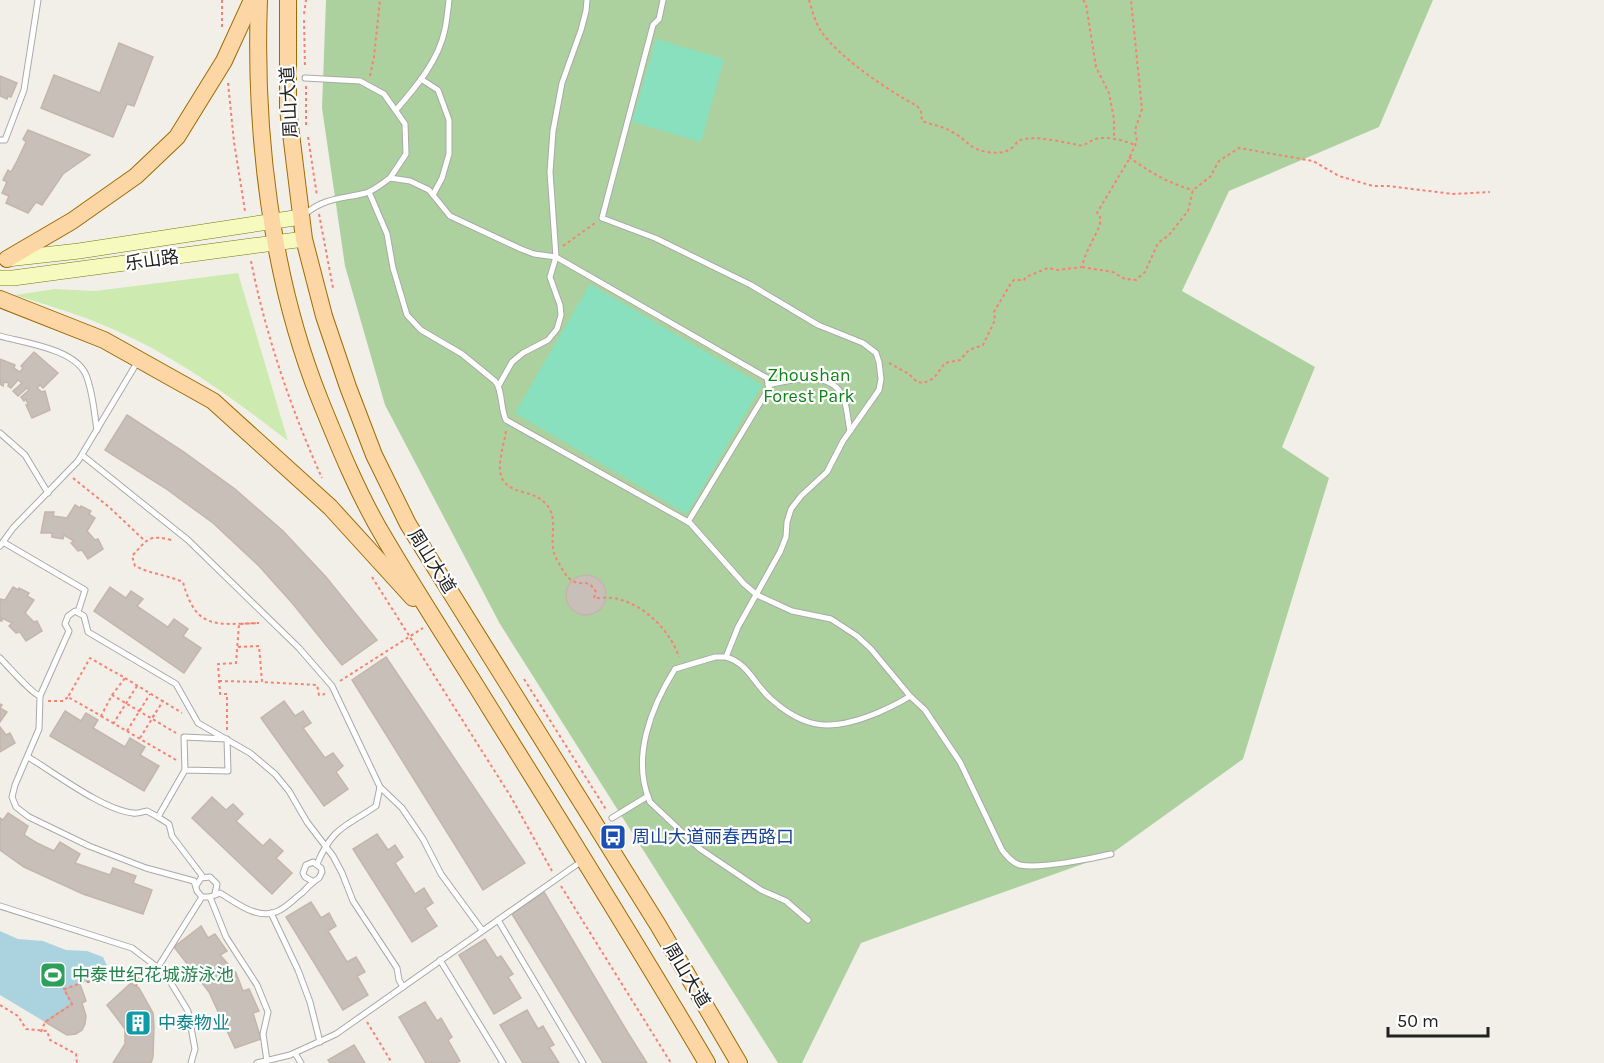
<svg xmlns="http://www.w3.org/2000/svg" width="1604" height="1063" viewBox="0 0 1604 1063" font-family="Karla,'Noto Sans SC',sans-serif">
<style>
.grass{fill:#cdebb0}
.forest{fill:#add19e}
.pitch{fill:#88e0be}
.water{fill:#aad3df}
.building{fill:#c7bfb8;stroke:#c4b6ab;stroke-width:1.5}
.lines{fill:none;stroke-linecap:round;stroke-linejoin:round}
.service-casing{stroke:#a9a9a9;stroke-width:7}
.secondary-casing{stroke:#707d05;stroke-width:16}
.primary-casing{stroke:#a06b00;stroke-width:18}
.path{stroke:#fa8072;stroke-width:2;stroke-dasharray:3 3;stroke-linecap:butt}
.service{stroke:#fff;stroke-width:5}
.secondary{stroke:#f7fabf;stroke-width:15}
.primary{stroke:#fcd6a4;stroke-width:16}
.labels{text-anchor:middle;stroke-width:4.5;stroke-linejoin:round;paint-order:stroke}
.street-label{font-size:18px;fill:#222;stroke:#fff}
.park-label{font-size:18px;fill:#0c8416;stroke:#fff}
.transit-label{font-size:18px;fill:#164399;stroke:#fff;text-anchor:start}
.leisure-label{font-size:18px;fill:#27864d;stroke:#fff;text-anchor:start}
.culture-label{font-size:18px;fill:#0d838f;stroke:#fff;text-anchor:start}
</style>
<rect width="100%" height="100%" fill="#f2efe9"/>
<path class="grass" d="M238,273L288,441C234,399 178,358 115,330C82,315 49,306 15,295L55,289L95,291Z"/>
<polygon class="forest" points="326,0 1433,0 1379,127 1229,191 1182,291 1315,367 1282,447 1329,478 1243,759 1111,854 861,943 802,1063 778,1063 500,624 385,405 345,266 322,108"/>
<g class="pitch">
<polygon points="656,39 724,59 701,142 632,122"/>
<polygon points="590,284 762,385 687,514 515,413"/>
</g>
<polygon class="water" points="0,931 18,939 43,941 66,950 87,951 103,957 108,968 105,982 84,982 64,988 72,1004 45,1022 0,995"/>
<g class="building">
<polygon points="119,43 153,57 134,106 127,104 113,137 41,108 54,75 100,93"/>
<polygon points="0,76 17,83 11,97 8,96 7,99 0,96"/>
<polygon points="28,130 90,155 63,174 42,205 36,202 28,213 6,203 9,196 2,193 7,182 3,180 8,170 11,172 17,161 26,142 23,139"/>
<polygon points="34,352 58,373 43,388 40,385 37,388 42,392 45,391 50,410 32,418 26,405 28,405 26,399 24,401 21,397 29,390 27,388 18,396 13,391 22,383 18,380 11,388 8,386 9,383 4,382 3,386 0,384 0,359 15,365 14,368 20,372 23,368 21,366"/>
<polygon points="127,415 184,452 235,489 283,531 326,577 377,640 342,665 293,604 259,566 213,523 165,488 105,450"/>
<polygon points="75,505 80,508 81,506 91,511 89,514 95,518 87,531 95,540 98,539 103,549 88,559 82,550 78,551 71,543 74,541 64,535 63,539 52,537 52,533 41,533 45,512 54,512 53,516 67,518"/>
<circle cx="586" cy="595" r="20"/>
<polygon points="13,587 18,590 19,588 29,593 27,596 34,600 25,613 34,622 37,621 42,631 26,641 20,632 16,633 9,626 12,623 2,618 2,621 0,621 0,599 5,600"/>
<polygon points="110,587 126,598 131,591 143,599 137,606 168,627 174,619 188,629 183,636 201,648 184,673 94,611"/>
<polygon points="386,657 525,863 483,890 352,680"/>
<polygon points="284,701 295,716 303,711 311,723 303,728 325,758 333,753 343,766 336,772 348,789 324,806 261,718"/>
<polygon points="0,704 2,705 0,708 7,712 0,722"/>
<polygon points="65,711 81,721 86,713 98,720 93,728 125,747 130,738 145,747 140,755 159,766 144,791 50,736"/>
<polygon points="0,727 6,735 10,733 15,743 0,752"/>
<polygon points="212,797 226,810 233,804 243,814 236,821 263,846 270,839 283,851 276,858 292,873 272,894 192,818"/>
<polygon points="8,813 28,826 24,835 37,843 54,851 60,842 80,854 75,863 110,875 113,868 136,876 133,883 152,890 143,914 83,894 24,867 0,850 0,818 3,820"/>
<polygon points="377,834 388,850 395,845 403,857 395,863 415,894 424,888 433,903 425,908 437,926 412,942 353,849"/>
<polygon points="544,892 628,1033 647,1063 603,1063 512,914"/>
<polygon points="311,902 321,918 329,913 336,926 328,931 347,962 356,957 365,972 357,976 368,995 343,1010 286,917"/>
<polygon points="201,926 208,938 215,934 227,951 220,955 236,973 243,991 249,989 259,1011 253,1013 261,1039 235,1048 209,992 174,947"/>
<polygon points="485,939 497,958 501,956 513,974 508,977 521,998 494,1014 459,955"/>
<polygon points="131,983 139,988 153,1013 154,1026 153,1057 151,1063 113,1063 125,1044 125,1029 107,1005"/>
<polygon points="80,984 86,1001 82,1003 86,1016 85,1024 82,1030 76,1034 67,1035 45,1022 72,1004 64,989"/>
<polygon points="425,1002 437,1021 441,1018 452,1037 448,1040 460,1061 456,1063 426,1063 399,1017"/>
<polygon points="527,1010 538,1029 543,1026 554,1045 549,1047 559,1063 523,1063 500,1025"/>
<polygon points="354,1045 365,1063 330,1063 328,1060"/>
</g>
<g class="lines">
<defs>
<g id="service">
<path d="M663,0L659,19L653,25L602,218L655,238L751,285L818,325L863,343L876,353L879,362L881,379L879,390L843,441L827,472L801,496L791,509L787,522L786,537L780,552L738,627L726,657H715L675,669C651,707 631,758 650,802L700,849L761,890L786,901L808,920"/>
<polyline points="305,78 360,81 384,94 405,124 406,154 390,178"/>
<polyline points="421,79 438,90 449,120 449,154 442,178 433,195"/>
<path d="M396,110C416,87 439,60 445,29C447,19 448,9 449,0"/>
<polyline points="0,140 5,140 24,90 38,0"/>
<path d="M369,192L387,234L393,268L407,315L421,330L462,354L495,381C503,390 500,408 506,420L690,523L744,584L757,595L792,611L831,619L857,636L871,649L910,696L925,710L960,762L1002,850C1007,856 1012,863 1020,865C1040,869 1090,859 1111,854"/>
<path d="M305,214C326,197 342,199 366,193C375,190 383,183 390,178L410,181L429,190L450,216L521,249L534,254L556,257L550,172L553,131L562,83L581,30L586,11L587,0"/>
<path d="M0,336C25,343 75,349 86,375C93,392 94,412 97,430"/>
<polyline points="499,385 512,362 523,353 548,340 557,329 561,315 560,305 550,277 556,257 767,378 769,388 688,522"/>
<path d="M768,385C792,380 832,368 844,399C847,408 848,421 850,431"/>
<polyline points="0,433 25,455 48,493"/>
<polyline points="82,455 188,540 299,648 332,686 380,787 402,808 423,839 441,874 482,930"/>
<polyline points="3,542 85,590 78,612"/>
<polyline points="0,546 13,528 78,461 138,361"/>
<path d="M726,657C748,663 754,684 770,698C806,731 833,731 877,713C888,708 900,703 910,696"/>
<path d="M0,658C8,666 33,695 40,696L39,729L15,785L12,797L16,807L29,817L89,846L146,868L194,881L197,891L202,897H210L220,893C237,903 259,922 280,910C288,906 295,898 302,893C308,887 312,882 319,878L322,872L321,868L313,862L306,865L303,873L305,877L312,881"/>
<polyline points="40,696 69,631 65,624 68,616 75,611 84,616 88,632 176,684 198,723 250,753 275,774 289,791 307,822 333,856 342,873 353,901 397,968 399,980 403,987"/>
<path d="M28,757C55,773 103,810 133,813C137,814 142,812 147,811L158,817"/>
<polyline points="185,770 184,737 227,739 228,771 185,770 158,817 169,824 172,836 203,877"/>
<polyline points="612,818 648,796"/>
<path d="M317,864C333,826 346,827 376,806L380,787"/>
<polyline points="196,886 201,878 210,877 217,884 215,894"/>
<polyline points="210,897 226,937 257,985 268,1012 263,1034 267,1061"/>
<polyline points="0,906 132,948 165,973 188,1011 195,1049 191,1063"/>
<polyline points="271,913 298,970 310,1002 320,1042"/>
<polyline points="498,920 583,1063"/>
<polyline points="440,960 503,1063"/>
<polyline points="158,967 202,897"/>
<polyline points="295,1053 301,1063"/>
<polyline points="257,1063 290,1055 336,1034 582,861"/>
</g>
<g id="secondary">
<polyline points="7,259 79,251 301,217"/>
<polyline points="0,278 13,278 304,239"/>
</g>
<g id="primary">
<path d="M259,0C254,132 271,278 320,400C339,447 359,496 385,539C419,597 456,653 491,710C564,827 637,944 707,1063"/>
<polyline points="288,0 288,109 304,239 324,316 348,387 374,455 408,524 658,925 739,1063"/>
<polyline points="7,259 72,221 136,176 177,137 224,61 252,0"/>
<polyline points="0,299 104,340 213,401 330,507 413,598"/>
</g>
</defs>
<use href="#service" class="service-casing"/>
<use href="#secondary" class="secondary-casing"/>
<use href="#primary" class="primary-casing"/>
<g class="path">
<polyline points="222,0 222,30"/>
<path d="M809,0C812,10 815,22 821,31C838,57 889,91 917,106L921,111L922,121C932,125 943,126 952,132C967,139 968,149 987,152C996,153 1005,154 1013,147C1017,143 1018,140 1024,139C1042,136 1061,142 1078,145C1085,147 1089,141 1095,139C1107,136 1123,140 1135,145"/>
<polyline points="1083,0 1086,4 1096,67 1109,93 1114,119 1114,139"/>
<polyline points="304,14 306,0"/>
<polyline points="304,20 305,68"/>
<polyline points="370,76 374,57 380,0"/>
<polyline points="228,83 234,142 245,211"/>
<polyline points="306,86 306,125"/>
<polyline points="308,137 317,196"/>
<path d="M1129,157C1149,172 1170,184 1193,190"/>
<polyline points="319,214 333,288"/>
<polyline points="563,246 595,223"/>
<path d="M251,261C265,333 292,412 322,478"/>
<polyline points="1082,267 1113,272 1125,279 1136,280 1145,272 1158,243 1169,235 1188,211 1193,190 1210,177 1219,161 1239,148 1313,161 1339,176 1373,186 1388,186 1453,194 1490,192"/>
<path d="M889,363L909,374L917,382L924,383L934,378L945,363L960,360L969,350L983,345L995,320L994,312L1011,283L1014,280H1024L1026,277L1048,268L1058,270L1082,267C1086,248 1098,235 1101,219L1097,213L1128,161L1137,141L1135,130L1142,109L1131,0"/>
<path d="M506,431C502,457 488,484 523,492C533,495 540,497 547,505C560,522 547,540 556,558C560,565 566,578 573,581C584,587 587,577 596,592L594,598C602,598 611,597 618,599C646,606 670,631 679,657"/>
<polyline points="73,478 109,507 145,541"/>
<path d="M171,540C148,534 147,540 132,556L135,566C151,574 167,575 183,582C196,631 217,624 259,623"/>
<polyline points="372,577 511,797 552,871"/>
<polyline points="238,647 259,646 262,682 317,685 319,695 325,694"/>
<polyline points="125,678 182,713"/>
<polyline points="524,679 607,811"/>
<polyline points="219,681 261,682"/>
<polyline points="340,681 423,628"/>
<polyline points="112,695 125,678 90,658 68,697 101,716 112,695 176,733"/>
<polyline points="48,701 63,701 68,697"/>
<polyline points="101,716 176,760"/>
<polyline points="113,724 137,686"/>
<polyline points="227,730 227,694 220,694 218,664 236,663 239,624 259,623"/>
<polyline points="127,731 150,694"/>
<polyline points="140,738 163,701 152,718"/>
<polyline points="616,826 625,842"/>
<polyline points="561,886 671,1063"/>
<polyline points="136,986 139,978 147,972"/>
<polyline points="0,1005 18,1016 26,1029 47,1031 50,1040 76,1054 77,1063"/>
<polyline points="367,1022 392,1063"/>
<polyline points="41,1032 45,1022 72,1004 64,989 84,982 105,982"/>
</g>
<use href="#service" class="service"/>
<use href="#secondary" class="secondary"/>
<use href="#primary" class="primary"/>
</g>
<defs>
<symbol id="bus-square" viewBox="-11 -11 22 22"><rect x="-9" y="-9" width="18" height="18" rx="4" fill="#1a4fb4" stroke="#fff"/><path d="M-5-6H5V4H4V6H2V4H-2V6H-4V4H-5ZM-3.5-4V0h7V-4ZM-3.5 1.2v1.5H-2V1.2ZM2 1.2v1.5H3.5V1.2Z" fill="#fff"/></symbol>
<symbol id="stadium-square" viewBox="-11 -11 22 22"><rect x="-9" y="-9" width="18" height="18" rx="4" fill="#2e9e5b" stroke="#fff"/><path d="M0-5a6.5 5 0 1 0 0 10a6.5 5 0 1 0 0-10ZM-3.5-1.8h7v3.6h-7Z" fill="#fff"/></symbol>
<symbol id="building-square" viewBox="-11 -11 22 22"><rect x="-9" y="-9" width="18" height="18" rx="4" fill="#0f9aa8" stroke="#fff"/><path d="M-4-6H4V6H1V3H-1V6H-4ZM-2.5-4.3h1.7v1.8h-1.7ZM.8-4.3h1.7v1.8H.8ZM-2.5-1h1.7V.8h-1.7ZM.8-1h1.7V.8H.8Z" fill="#fff"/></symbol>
</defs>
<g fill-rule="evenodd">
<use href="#bus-square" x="598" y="822" width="30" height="30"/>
<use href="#stadium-square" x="38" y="960" width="30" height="30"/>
<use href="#building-square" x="123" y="1008" width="30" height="30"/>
</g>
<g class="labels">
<g class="street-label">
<text transform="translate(289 102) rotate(-93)" y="6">周山大道</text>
<text transform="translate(152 260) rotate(-8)" y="6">乐山路</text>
<text transform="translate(432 561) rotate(58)" y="6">周山大道</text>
<text transform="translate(687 975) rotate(59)" y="6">周山大道</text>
</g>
<g class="park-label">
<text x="809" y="381">Zhoushan<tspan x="809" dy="21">Forest Park</tspan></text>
</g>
<g class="transit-label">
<text x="632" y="843">周山大道丽春西路口</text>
</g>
<g class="leisure-label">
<text x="72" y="981">中泰世纪花城游泳池</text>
</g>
<g class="culture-label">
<text x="158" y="1029">中泰物业</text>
</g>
</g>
<path d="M1388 1027v9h100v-9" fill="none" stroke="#222222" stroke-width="3"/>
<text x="1397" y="1027" font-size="18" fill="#222222" stroke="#ffffff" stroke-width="4.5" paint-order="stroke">50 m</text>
</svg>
